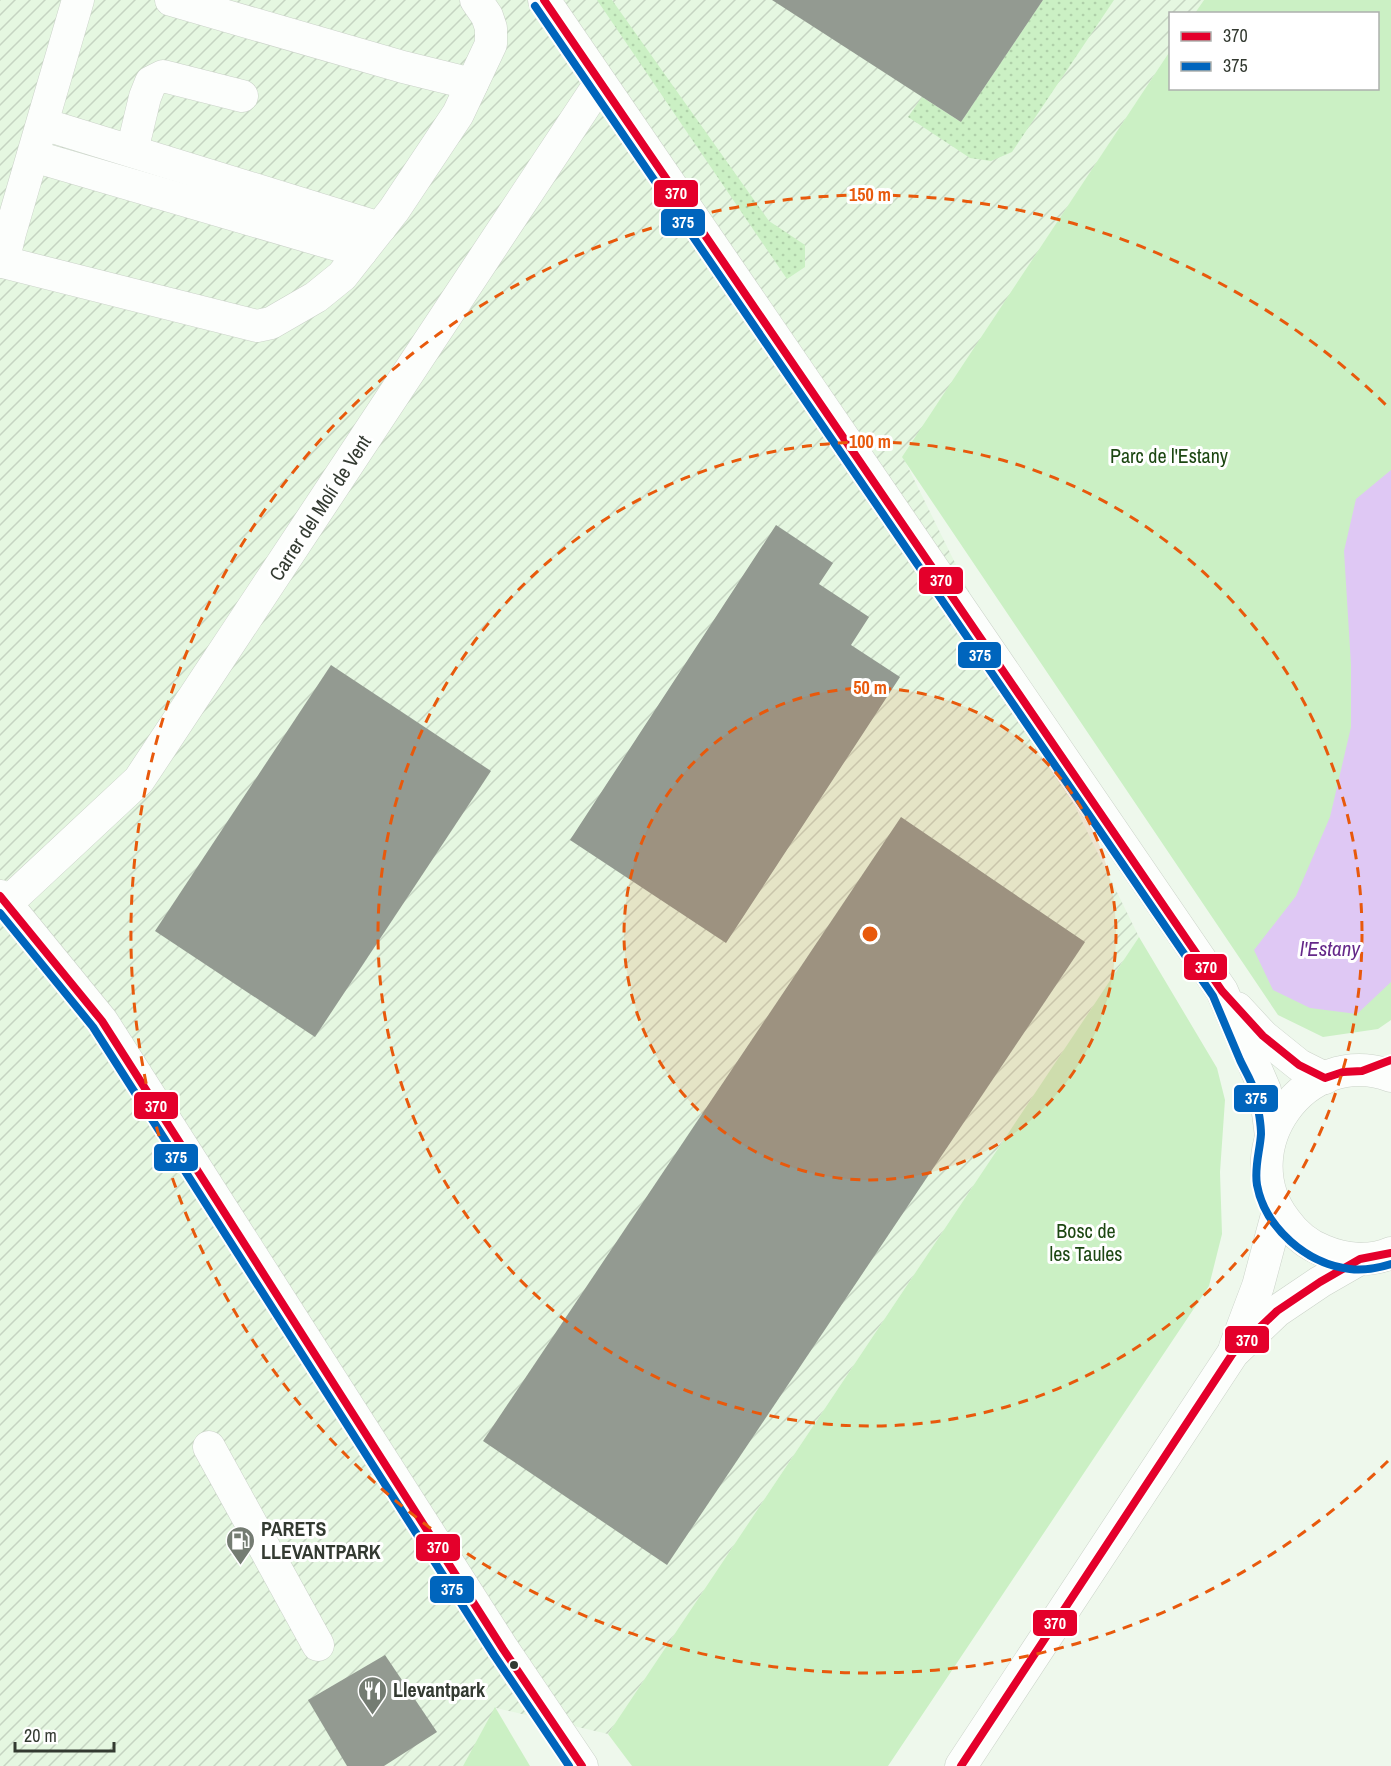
<svg xmlns="http://www.w3.org/2000/svg" width="1391" height="1766" viewBox="0 0 1391 1766" font-family="'Archivo Narrow',sans-serif">
<style>
.industrial{fill:url(#industrial-furrows)}
.grass{fill:url(#grass-dots)}
.green{fill:#cbf0c4}
.water{fill:#dfc8f4}
.building{fill:#939a91}
.lines{fill:none;stroke-linecap:round;stroke-linejoin:round}
.minor-casing{stroke:#cbd3c9;stroke-width:33}
.minor{stroke:#fcfefc;stroke-width:32}
.bus-1-casing{stroke:#fff;stroke-width:12}
.bus-2-casing{stroke:#fff;stroke-width:12}
.bus-1{stroke:#e4002b;stroke-width:8}
.bus-2{stroke:#0065bd;stroke-width:8}
.ring{fill:none;stroke:#e8590c;stroke-width:3;stroke-dasharray:10 8}
.bus-dot{fill:#333a31;stroke:#fff;stroke-width:2}
.labels{text-anchor:middle;stroke-width:6;stroke-linejoin:round;paint-order:stroke}
.park-label{font-size:20px;fill:#1c4712;stroke:#fff}
.street-label{font-size:20px;fill:#333a31;stroke:#fff}
.poi-label{font-size:20px;font-weight:bold;fill:#333a31;stroke:#fff;text-anchor:start}
.water-label{font-size:21px;font-style:italic;fill:#652889;stroke:#fff}
.centre{fill:#e8590c;stroke:#fff;stroke-width:3}
.ring-label{font-size:18px;text-anchor:middle;font-weight:bold;fill:#e8590c;stroke:#fff;stroke-width:6;stroke-linejoin:round;paint-order:stroke}
.line-badge{stroke:#fff;stroke-width:2}
.badge-label{font-size:16px;text-anchor:middle;font-weight:bold;fill:#fff}
</style>
<defs>
<pattern id="industrial-furrows" width="10" height="10" patternUnits="userSpaceOnUse" patternTransform="scale(1.5)"><rect width="10" height="10" fill="#e5f7e1"/><path d="M-1 1l2-2M0 10L10 0M9 11l2-2" fill="none" stroke="#c5d4c2"/></pattern>
<pattern id="grass-dots" width="8" height="8" patternUnits="userSpaceOnUse" patternTransform="scale(1.5)"><rect width="8" height="8" fill="#cbf0c4"/><path d="M2 2h.1M6 6h.1" fill="none" stroke="#afcfa9" stroke-width="1.8" stroke-linecap="round"/></pattern>
</defs>
<rect width="100%" height="100%" fill="#eef8ec"/>
<polygon class="industrial" points="0,0 1204,0 1195,13 1170,14 1170,51 903,457 1139,937 608,1734 496,1708 463,1766 0,1766"/>
<g class="grass">
<polygon points="597,0 612,0 769,221 805,245 805,267 787,279"/>
<polygon points="1043,0 1114,0 1012,152 991,161 970,158 908,117 922,97 961,122"/>
</g>
<g class="green">
<polygon points="1204,0 1391,0 1391,1020 1378,1029 1323,1037 1278,1015 902,457 1170,51 1170,88 1378,88 1378,14 1195,13"/>
<polygon points="1139,937 1217,1068 1225,1100 1220,1172 1222,1234 1209,1286 888,1766 632,1766 608,1734"/>
<polygon points="495,1707 530,1766 463,1766"/>
</g>
<polygon class="water" points="1391,470 1391,982 1357,1014 1310,1008 1273,990 1254,950 1296,896 1330,817 1351,727 1351,665 1344,551 1356,499"/>
<g class="building">
<polygon points="772,0 1043,0 961,122"/>
<polygon points="776,525 833,563 819,584 869,617 851,645 900,677 726,943 570,840"/>
<polygon points="331,665 491,771 315,1037 155,931"/>
<polygon points="901,817 1085,942 667,1565 483,1441"/>
<polygon points="385,1655 437,1732 384,1766 347,1766 308,1700"/>
</g>
<g class="lines">
<defs>
<g id="minor">
<polyline points="171,0 403,67 472,84"/>
<polyline points="544,0 1222,991 1265,1090 1271,1136"/>
<polyline points="43,124 380,228"/>
<polyline points="132,151 145,97 151,82 163,76 242,96"/>
<polyline points="33,156 361,252"/>
<polyline points="0,262 3,262 10,233 78,0"/>
<polyline points="3,262 257,326 271,323 316,297 342,276 394,210 458,114 491,44 491,28 487,16 476,0"/>
<polyline points="0,896 102,1021 503,1649 582,1766"/>
<polyline points="6,904 139,780 600,83"/>
<polyline points="1237,1008 1263,1036 1299,1065 1325,1078"/>
<path d="M1391,1076C1305,1044 1231,1149 1285,1220C1295,1234 1308,1245 1324,1251C1345,1260 1370,1262 1391,1253"/>
<polyline points="1235,1347 1258,1286 1278,1211"/>
<polyline points="209,1447 318,1645"/>
<polyline points="961,1766 1233,1353 1277,1311 1320,1282 1360,1259"/>
</g>
</defs>
<use href="#minor" class="minor-casing"/>
<use href="#minor" class="minor"/>
<defs>
<g id="bus-1">
<polyline points="544,0 1222,991 1263,1036 1299,1065 1325,1078 1343,1072 1362,1071 1391,1060"/>
<polyline points="0,896 102,1021 503,1649 582,1766"/>
<polyline points="961,1766 1233,1353 1277,1311 1320,1282 1360,1259 1391,1253"/>
</g>
<g id="bus-2">
<path d="M535,6L1213,996C1222,1017 1231,1039 1240,1060C1245,1071 1252,1081 1255,1093C1258,1107 1261,1121 1261,1134C1260,1151 1254,1167 1257,1185C1265,1228 1307,1264 1350,1269C1364,1271 1378,1268 1391,1264"/>
<polyline points="0,913 93,1027 494,1655 569,1766"/>
</g>
</defs>
<use href="#bus-1" class="bus-1-casing"/>
<use href="#bus-2" class="bus-2-casing"/>
<use href="#bus-1" class="bus-1"/>
<use href="#bus-2" class="bus-2"/>
</g>
<circle cx="870" cy="934" r="246" fill="#e8590c" fill-opacity=".12"/>
<g class="ring">
<circle cx="870" cy="934" r="246"/>
<circle cx="870" cy="934" r="492"/>
<path d="M1388 1461A739 739 0 1 1 1388 407"/>
</g>
<defs>
<symbol id="fuel-pin" viewBox="-11 -11 22 30"><path d="M0 17L-7.5 6A9.5 9.5 0 1 1 7.5 6Z" fill="#747c72" stroke="#fff"/><path d="M-5.5-6h7V0h2V4h1.3V-2.5L3-4.5l.8-.8L6-3V5H2.5V1h-1V6h-7ZM-4.2-4.7v3.2H.2V-4.7Z" fill="#fff"/></symbol>
<symbol id="restaurant-pin" viewBox="-11 -11 22 30"><path d="M0 17L-7.5 6A9.5 9.5 0 1 1 7.5 6Z" fill="#747c72" stroke="#fff"/><path d="M-5-6h1v4h1v-4h1v4h1v-4h1v5L-1.5 .5V6h-2V.5L-5-1ZM5-6V6H3V1.5H1.5Q1.5-4 5-6Z" fill="#fff"/></symbol>
</defs>
<g fill-rule="evenodd">
<use href="#fuel-pin" x="224" y="1524" width="33" height="45"/>
<use href="#restaurant-pin" x="356" y="1674" width="33" height="45"/>
</g>
<circle class="bus-dot" cx="514" cy="1665" r="5"/>
<g class="labels">
<g class="park-label">
<text x="1169" y="463">Parc de l'Estany</text>
<text x="1086" y="1238">Bosc de<tspan x="1086" dy="23">les Taules</tspan></text>
</g>
<g class="street-label">
<text transform="translate(320 508) rotate(-57)" y="7">Carrer del Molí de Vent</text>
</g>
<g class="poi-label">
<text x="261" y="1536">PARETS<tspan x="261" dy="23">LLEVANTPARK</tspan></text>
<text x="393" y="1697">Llevantpark</text>
</g>
<g class="water-label">
<text x="1330" y="956">l'Estany</text>
</g>
</g>
<circle cx="870" cy="934" r="9" class="centre"/>
<g class="ring-label">
<text x="870" y="201">150 m</text>
<text x="870" y="448">100 m</text>
<text x="870" y="694">50 m</text>
</g>
<g class="line-badge">
<rect x="653" y="179" width="46" height="29" rx="6" fill="#e4002b"/>
<rect x="660" y="208" width="46" height="29" rx="6" fill="#0065bd"/>
<rect x="918" y="566" width="46" height="29" rx="6" fill="#e4002b"/>
<rect x="957" y="641" width="45" height="28" rx="6" fill="#0065bd"/>
<rect x="1183" y="953" width="45" height="28" rx="6" fill="#e4002b"/>
<rect x="1233" y="1084" width="46" height="29" rx="6" fill="#0065bd"/>
<rect x="133" y="1091" width="46" height="29" rx="6" fill="#e4002b"/>
<rect x="153" y="1143" width="46" height="29" rx="6" fill="#0065bd"/>
<rect x="1224" y="1325" width="46" height="29" rx="6" fill="#e4002b"/>
<rect x="415" y="1533" width="46" height="29" rx="6" fill="#e4002b"/>
<rect x="429" y="1575" width="46" height="29" rx="6" fill="#0065bd"/>
<rect x="1032" y="1609" width="46" height="28" rx="6" fill="#e4002b"/>
</g>
<g class="badge-label">
<text x="676" y="199">370</text>
<text x="683" y="228">375</text>
<text x="941" y="586">370</text>
<text x="980" y="661">375</text>
<text x="1206" y="973">370</text>
<text x="1256" y="1104">375</text>
<text x="156" y="1112">370</text>
<text x="176" y="1163">375</text>
<text x="1247" y="1346">370</text>
<text x="438" y="1553">370</text>
<text x="452" y="1595">375</text>
<text x="1055" y="1629">370</text>
</g>
<rect x="1169" y="12" width="210" height="78" fill="#ffffff" stroke="#adb0ad" stroke-width="1.5"/>
<rect x="1181" y="32" width="30" height="9" fill="#e4002b" stroke="#adb0ad" stroke-width="1.5"/>
<text x="1223" y="42" font-size="18" fill="#333a31">370</text>
<rect x="1181" y="62" width="30" height="9" fill="#0065bd" stroke="#adb0ad" stroke-width="1.5"/>
<text x="1223" y="72" font-size="18" fill="#333a31">375</text>
<path d="M15 1742v9h99v-9" fill="none" stroke="#333a31" stroke-width="3"/>
<text x="24" y="1742" font-size="18" fill="#333a31" stroke="#ffffff" stroke-width="4.5" paint-order="stroke">20 m</text>
</svg>
